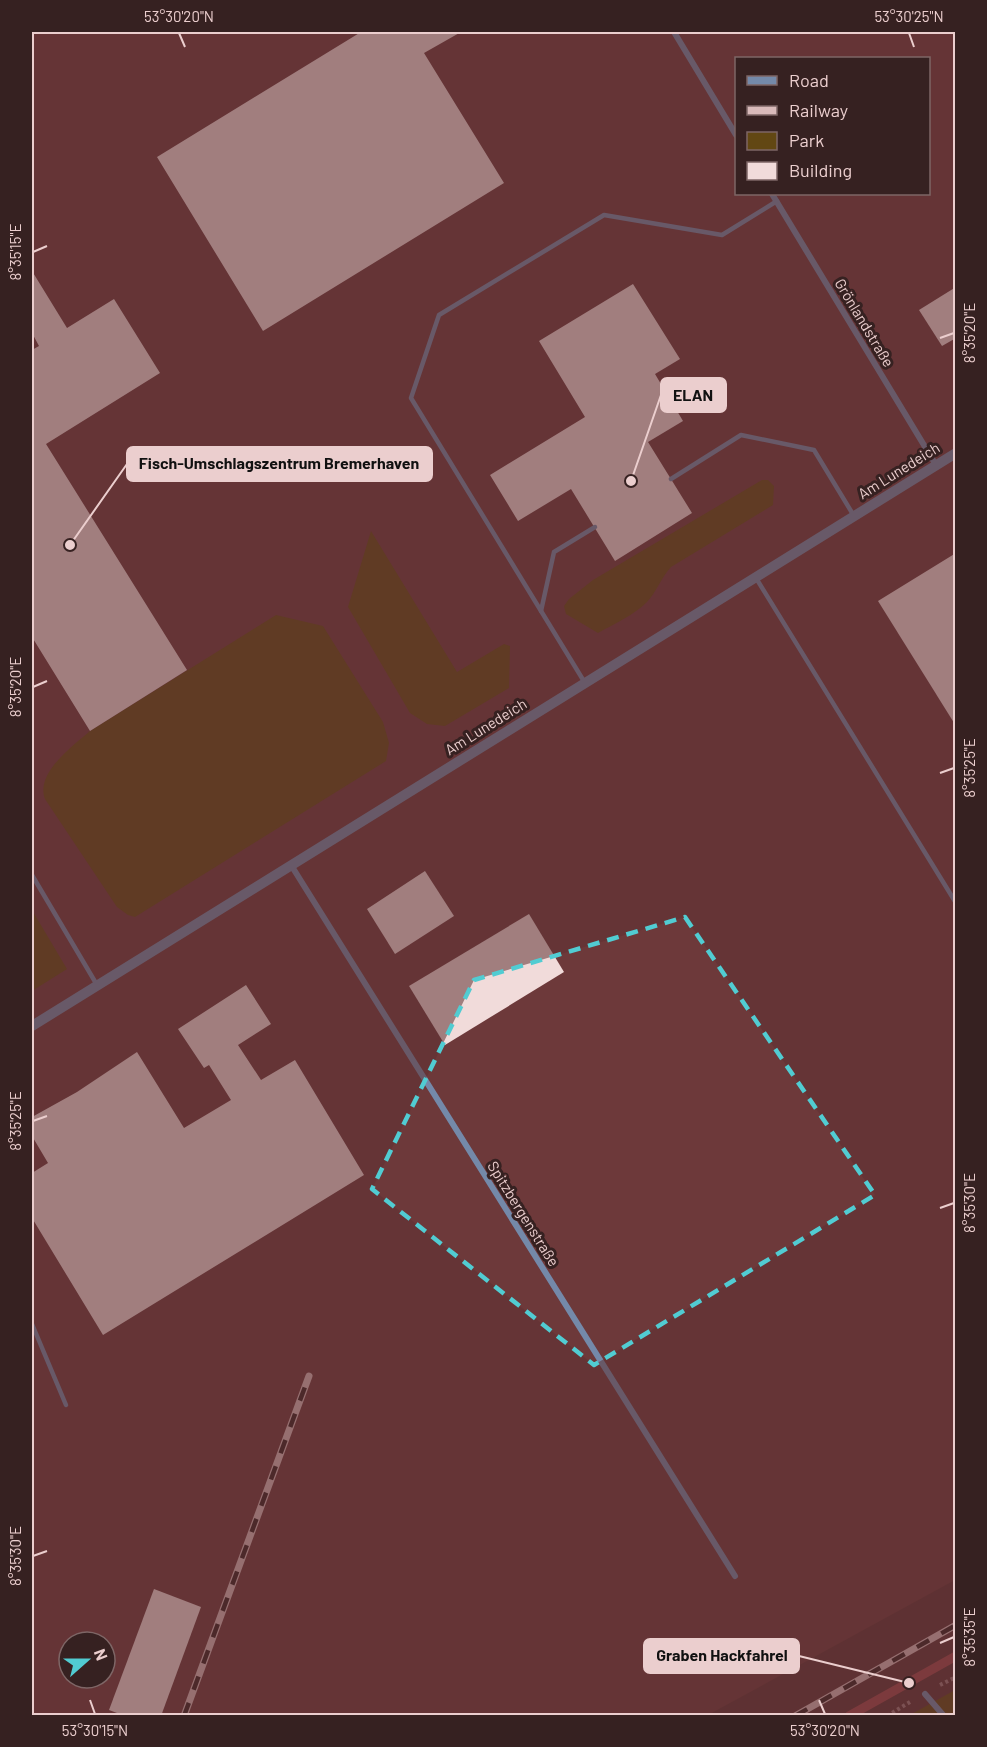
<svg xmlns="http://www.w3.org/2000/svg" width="987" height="1747" viewBox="0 0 987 1747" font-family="Barlow,sans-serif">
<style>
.built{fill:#6d393a;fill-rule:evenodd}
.green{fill:#624713}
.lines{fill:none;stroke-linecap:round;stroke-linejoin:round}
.stream{stroke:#a1464a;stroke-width:9}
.building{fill:#f1dbda}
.path{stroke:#9f797a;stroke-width:4;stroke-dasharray:3 3;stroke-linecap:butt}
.service{stroke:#7489a9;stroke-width:4.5}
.minor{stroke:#7489a9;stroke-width:6}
.tertiary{stroke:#7489a9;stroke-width:10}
.rail-casing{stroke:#d9baba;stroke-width:7}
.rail{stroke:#362121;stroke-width:4.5;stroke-dasharray:14;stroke-linecap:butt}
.marked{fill:none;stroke:#51ccd2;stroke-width:4.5;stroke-dasharray:12 8;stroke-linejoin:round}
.ticks{fill:none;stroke:#ebcece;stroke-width:2}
.labels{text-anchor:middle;stroke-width:6;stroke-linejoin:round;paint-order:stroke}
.street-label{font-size:15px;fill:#ebcece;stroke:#362121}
.leader{fill:none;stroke:#ebcece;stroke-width:2}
.callout-dot{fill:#ebcece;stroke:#362121;stroke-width:2}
.callout{fill:#ebcece;stroke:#ebcece;stroke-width:2}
.callout-label{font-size:16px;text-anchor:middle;font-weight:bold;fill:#111}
.neatline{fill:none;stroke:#ebcece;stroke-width:2}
.ticks-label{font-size:15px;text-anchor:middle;fill:#ebcece}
</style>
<rect width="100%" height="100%" fill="#5e3233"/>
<path class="built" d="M32,32H955V1580L708,1715L32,1716ZM736,58H928V194H736ZM69,1642H105V1678H69Z"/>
<g class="green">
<path d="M762,480H768L774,486L773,505L671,567C661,578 656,593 647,602C634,615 614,624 598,633L566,614L564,606L569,599L593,580Z"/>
<polygon points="371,531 457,672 504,644 510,646 509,688 445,726 427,724 410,713 348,607"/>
<path d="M276,615L323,626L383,722L389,743L386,761L135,917L128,915L117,907L45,799C35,773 73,746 90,731Z"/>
<polygon points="32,910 67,969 32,991"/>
<polygon points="955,1690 955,1715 910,1715"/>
</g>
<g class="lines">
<polyline class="stream" points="849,1716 956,1656"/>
</g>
<g class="building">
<polygon points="361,32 461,32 424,53 504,183 263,331 157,157"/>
<polygon points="32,271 67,328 114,299 160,373 46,444 187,670 90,731 32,637 32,350 39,346 32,333"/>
<polygon points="633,284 680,359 655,374 683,421 648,442 692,513 615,561 571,489 518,521 490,475 585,417 539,341"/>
<polygon points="956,287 956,338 942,346 919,310"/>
<polygon points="956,553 956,726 878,601"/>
<polygon points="425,871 454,916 395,954 367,909"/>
<polygon points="529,914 564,972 445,1045 409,986"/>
<polygon points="246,985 271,1024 238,1045 261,1080 295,1060 364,1175 103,1335 32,1218 32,1173 48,1163 32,1136 32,1117 77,1092 137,1052 184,1128 231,1100 209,1065 204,1068 178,1029"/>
<polygon points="154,1589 201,1607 161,1716 125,1716 109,1710"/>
</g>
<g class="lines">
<g class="path">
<polyline points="940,1685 956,1677"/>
<polyline points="887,1716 910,1702"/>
</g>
<g class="service">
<polyline points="671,479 741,435 814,450 854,516"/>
<polyline points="756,578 956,903"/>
<polyline points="541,611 554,552 595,527"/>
<polyline points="585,683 411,398 439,315 604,215 722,235 777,201"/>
<polyline points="32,875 97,985"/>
<polyline points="32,1324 66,1405"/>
</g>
<g class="minor">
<polyline points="674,32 736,135"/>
<polyline points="772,194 936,465"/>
<polyline points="291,865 735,1576"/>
<polyline points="925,1694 944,1716"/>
</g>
<polyline class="tertiary" points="32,1026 956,453"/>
<defs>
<g id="rail">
<polyline points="184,1716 309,1376"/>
<polyline points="795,1716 956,1625"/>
</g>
</defs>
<use href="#rail" class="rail-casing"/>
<use href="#rail" class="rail"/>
</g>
<path d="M0 0H987V1747H0ZM685,917L875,1195L594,1365L372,1189L474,980Z" fill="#5e3233" fill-opacity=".55" fill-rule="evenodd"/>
<path class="marked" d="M685,917L875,1195L594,1365L372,1189L474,980Z"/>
<path class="ticks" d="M179,33L185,47M909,33L914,47M33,252L47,246M940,338L954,333M33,687L47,681M940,773L954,768M33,1121L47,1116M940,1208L954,1203M33,1556L47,1551M940,1643L954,1637M90,1700L95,1714M819,1700L825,1714"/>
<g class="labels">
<g class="street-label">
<text transform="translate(864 323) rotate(59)" y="5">Grönlandstraße</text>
<text transform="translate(899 471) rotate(-32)" y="5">Am Lunedeich</text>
<text transform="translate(486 727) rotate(-32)" y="5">Am Lunedeich</text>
<text transform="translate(523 1214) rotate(58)" y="5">Spitzbergenstraße</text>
</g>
</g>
<path class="leader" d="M631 481L661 395M70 545L127 464M909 1683L799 1656"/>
<g class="callout-dot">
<circle cx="631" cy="481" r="6"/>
<circle cx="70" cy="545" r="6"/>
<circle cx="909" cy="1683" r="6"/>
</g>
<g class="callout">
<rect x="661" y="378" width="65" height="34" rx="6"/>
<rect x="127" y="447" width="305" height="34" rx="6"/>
<rect x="644" y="1639" width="155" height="34" rx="6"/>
</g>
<g class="callout-label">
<text x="693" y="401">ELAN</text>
<text x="279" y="469">Fisch-Umschlagszentrum Bremerhaven</text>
<text x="722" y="1661">Graben Hackfahrel</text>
</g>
<rect width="987" height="1747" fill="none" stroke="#362121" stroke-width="66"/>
<rect x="735" y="57" width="195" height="138" fill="#362121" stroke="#7e6666" stroke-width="1.5"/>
<rect x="747" y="76" width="30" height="9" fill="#7489a9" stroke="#7e6666" stroke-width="1.5"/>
<text x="789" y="87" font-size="18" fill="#ebcece">Road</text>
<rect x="747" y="106" width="30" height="9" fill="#d9baba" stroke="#7e6666" stroke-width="1.5"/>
<text x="789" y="117" font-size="18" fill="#ebcece">Railway</text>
<rect x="747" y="132" width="30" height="18" fill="#624713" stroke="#7e6666" stroke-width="1.5"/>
<text x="789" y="147" font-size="18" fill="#ebcece">Park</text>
<rect x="747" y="162" width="30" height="18" fill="#f1dbda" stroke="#7e6666" stroke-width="1.5"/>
<text x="789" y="177" font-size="18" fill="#ebcece">Building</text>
<g transform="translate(87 1660) rotate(69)"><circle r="28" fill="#362121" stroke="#7e6666" stroke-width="1.5"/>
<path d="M0-4.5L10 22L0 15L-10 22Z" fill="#51ccd2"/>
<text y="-9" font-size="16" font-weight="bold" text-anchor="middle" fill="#ebcece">N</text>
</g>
<rect x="33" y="33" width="921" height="1681" class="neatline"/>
<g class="ticks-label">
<text x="179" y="22">53°30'20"N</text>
<text x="909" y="22">53°30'25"N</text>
<text transform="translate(16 252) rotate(-90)" y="5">8°35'15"E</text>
<text transform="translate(970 333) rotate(-90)" y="5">8°35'20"E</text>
<text transform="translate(16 687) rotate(-90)" y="5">8°35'20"E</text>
<text transform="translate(970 768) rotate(-90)" y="5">8°35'25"E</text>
<text transform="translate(16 1121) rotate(-90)" y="5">8°35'25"E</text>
<text transform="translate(970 1203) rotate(-90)" y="5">8°35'30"E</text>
<text transform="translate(16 1556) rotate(-90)" y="5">8°35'30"E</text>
<text transform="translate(970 1637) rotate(-90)" y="5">8°35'35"E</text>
<text x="95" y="1736">53°30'15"N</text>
<text x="825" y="1736">53°30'20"N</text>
</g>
</svg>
